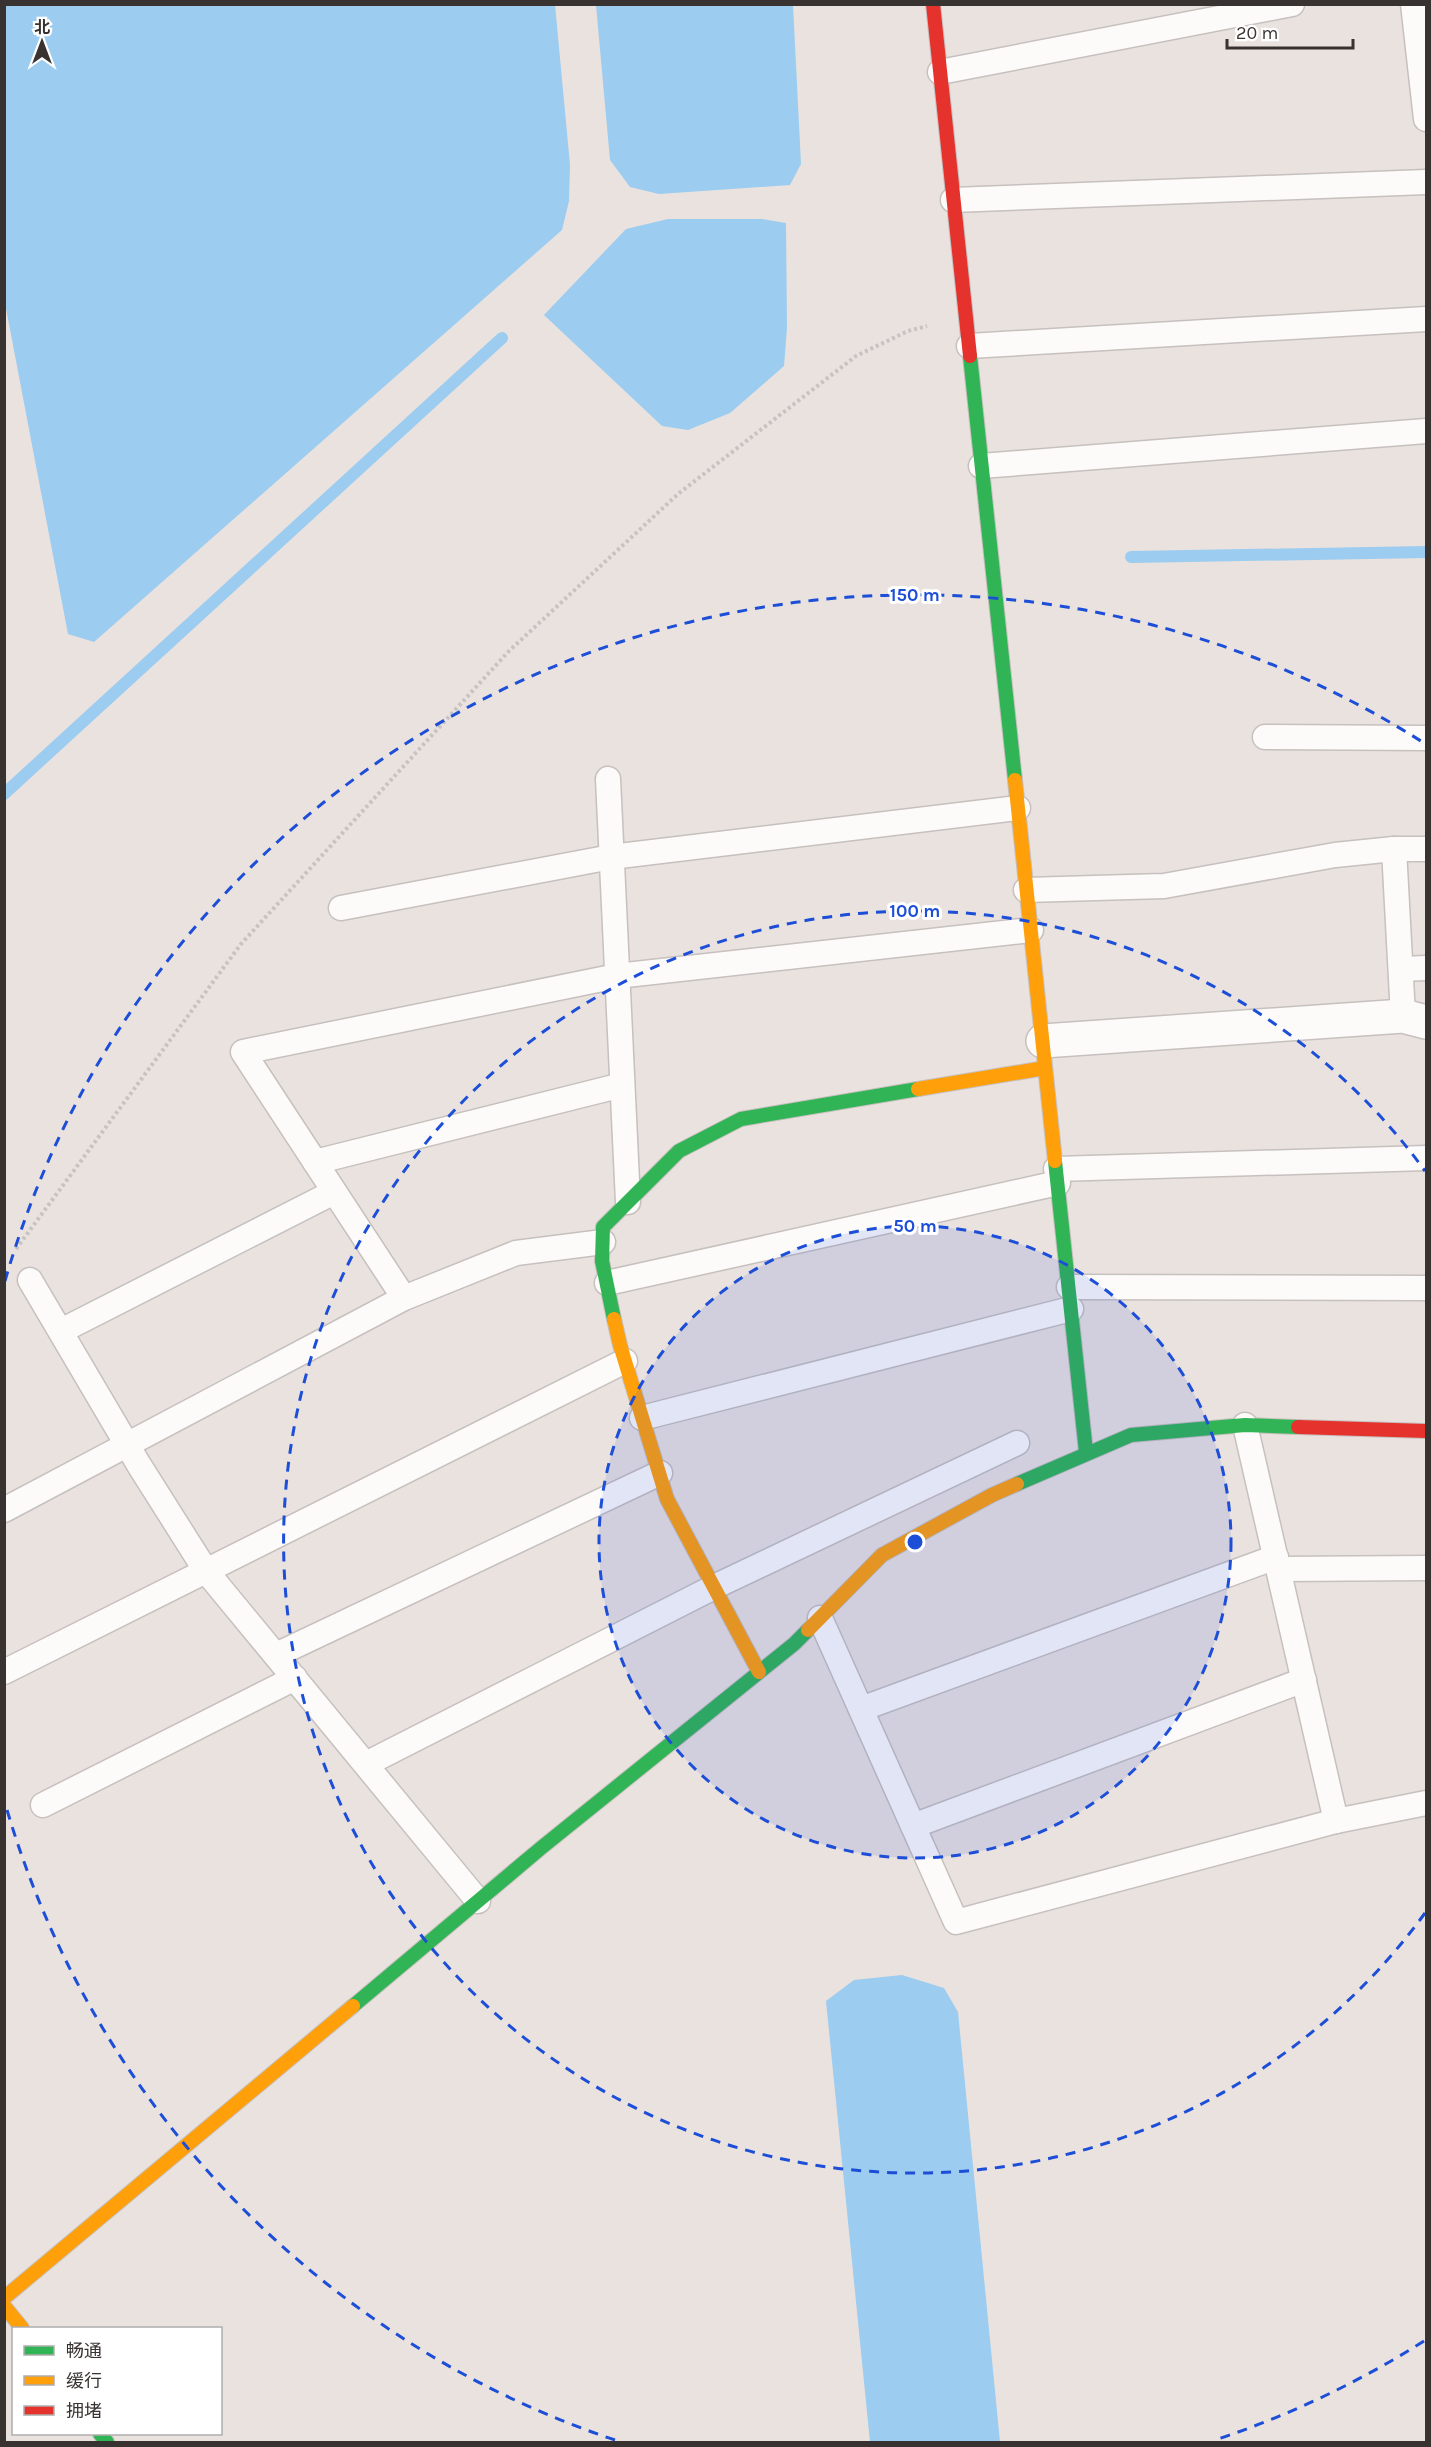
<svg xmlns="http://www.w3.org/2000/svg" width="1431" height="2447" viewBox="0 0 1431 2447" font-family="Karla,'Noto Sans SC',sans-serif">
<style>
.water{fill:#9cccef}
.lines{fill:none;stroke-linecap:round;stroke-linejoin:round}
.stream{stroke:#9cccef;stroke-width:12}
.lane-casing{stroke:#c6c0be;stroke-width:27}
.street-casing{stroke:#c6c0be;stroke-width:36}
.fast-casing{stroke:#c6c0be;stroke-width:16}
.slow-casing{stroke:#c6c0be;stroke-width:16}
.jam-casing{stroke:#c6c0be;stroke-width:16}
.path{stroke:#c6c3c2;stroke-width:4;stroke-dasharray:3 3;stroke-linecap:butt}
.lane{stroke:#fcfbfa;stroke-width:24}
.street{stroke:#fcfbfa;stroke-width:33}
.fast{stroke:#30b455;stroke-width:14}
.slow{stroke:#ff9f0a;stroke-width:14}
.jam{stroke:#e5322d;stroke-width:14}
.ring{fill:none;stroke:#1d4ed8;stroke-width:3;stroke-dasharray:10 8}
.centre{fill:#1d4ed8;stroke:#fff;stroke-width:3}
.ring-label{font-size:18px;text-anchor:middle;font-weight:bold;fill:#1d4ed8;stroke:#fff;stroke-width:6;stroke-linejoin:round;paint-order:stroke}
</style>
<rect width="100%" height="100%" fill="#eae2df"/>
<g class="water">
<polygon points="4,5 555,5 570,165 569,201 562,230 94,642 68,634 5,303"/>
<polygon points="596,5 793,5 801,164 790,185 659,194 630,187 610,160"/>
<polygon points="668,219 762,219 786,223 787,328 784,366 730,413 688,430 662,426 544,315 626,229"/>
<polygon points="902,1975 944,1988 958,2012 1000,2442 870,2442 826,2001 854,1980"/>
</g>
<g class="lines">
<g class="stream">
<polyline points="1131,557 1426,552"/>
<polyline points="4,794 502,338"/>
</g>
<defs>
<g id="lane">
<polyline points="1413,4 1426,119"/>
<polyline points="940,72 1292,4"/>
<polyline points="953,200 1426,182"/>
<polyline points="969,346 1426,319"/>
<polyline points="981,466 1426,431"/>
<polyline points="1265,737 1426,738"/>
<polyline points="608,779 628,1202"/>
<polyline points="1394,849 1403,1016"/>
<polyline points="1026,890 1164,886 1335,855 1394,849 1426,849"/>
<polyline points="341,908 611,857 1018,808"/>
<polyline points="1402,969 1426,968"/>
<polyline points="315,1162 622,1085"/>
<polyline points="1056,1169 1426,1158"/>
<polyline points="30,1280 139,1465 206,1571 478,1901"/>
<polyline points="607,1283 1058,1183"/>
<polyline points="1069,1287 1426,1288"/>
<polyline points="404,1298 243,1052 617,976 1031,930"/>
<polyline points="61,1331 334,1192"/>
<polyline points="642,1418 1071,1309"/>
<polyline points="1245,1425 1336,1821"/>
<polyline points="4,1510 404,1298 516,1253 603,1242"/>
<polyline points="1279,1569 1426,1568"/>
<polyline points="820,1618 956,1922 1336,1821 1426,1803"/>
<polyline points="276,1655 660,1473"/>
<polyline points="4,1672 625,1361"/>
<polyline points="861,1709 1276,1557"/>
<polyline points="366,1764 714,1587 1017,1443"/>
<polyline points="43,1805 295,1678"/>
<polyline points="913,1826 1304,1680"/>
</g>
<polyline id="street" points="1043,1041 1403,1016 1426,1022"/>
<g id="fast">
<polyline points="970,356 1015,780"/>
<polyline points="1055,1161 1086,1452"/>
<polyline points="614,1319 602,1261 603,1227 679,1151 741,1119 918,1089"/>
<polyline points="1017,1484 1131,1435 1245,1425 1298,1427"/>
<polyline points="353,2006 541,1848 794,1644 808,1630"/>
<polyline points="100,2434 107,2442"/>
</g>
<g id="slow">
<polyline points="1015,780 1055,1161"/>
<polyline points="918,1089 1045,1068"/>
<polyline points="614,1319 620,1345 667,1499 759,1672"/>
<polyline points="808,1630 882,1555 992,1495 1017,1484"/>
<polyline points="4,2298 353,2006"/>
<polyline points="4,2306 22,2328"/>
</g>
<g id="jam">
<polyline points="933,4 970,356"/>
<polyline points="1298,1427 1426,1431"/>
</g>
</defs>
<use href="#lane" class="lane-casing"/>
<use href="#street" class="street-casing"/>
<use href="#fast" class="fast-casing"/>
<use href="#slow" class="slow-casing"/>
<use href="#jam" class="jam-casing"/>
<polyline class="path" points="16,1249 241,944 509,651 678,494 856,356 908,331 927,326"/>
<use href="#lane" class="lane"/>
<use href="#street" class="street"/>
<use href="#fast" class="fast"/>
<use href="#slow" class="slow"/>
<use href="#jam" class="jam"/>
</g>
<circle cx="915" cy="1542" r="316" fill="#1d4ed8" fill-opacity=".12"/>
<g class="ring">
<circle cx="915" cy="1542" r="316"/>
<path d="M1425 1913A631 631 0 1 1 1425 1171"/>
<path d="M1424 2341A947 947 0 0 1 1215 2440M615 2440A947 947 0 0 1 5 1803M5 1281A947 947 0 0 1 1424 743"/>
</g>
<circle cx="915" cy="1542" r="9" class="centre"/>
<g class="ring-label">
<text x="915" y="601">150 m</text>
<text x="915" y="917">100 m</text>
<text x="915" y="1232">50 m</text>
</g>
<rect width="1431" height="2447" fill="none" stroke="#383331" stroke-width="12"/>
<rect x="12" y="2327" width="210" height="108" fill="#ffffff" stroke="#afadad" stroke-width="1.5"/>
<rect x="24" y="2346" width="30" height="9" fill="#30b455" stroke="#afadad" stroke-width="1.5"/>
<text x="66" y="2357" font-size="18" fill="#383331">畅通</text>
<rect x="24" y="2376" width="30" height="9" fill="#ff9f0a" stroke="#afadad" stroke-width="1.5"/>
<text x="66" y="2387" font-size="18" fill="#383331">缓行</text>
<rect x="24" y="2406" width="30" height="9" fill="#e5322d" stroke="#afadad" stroke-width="1.5"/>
<text x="66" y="2417" font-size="18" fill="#383331">拥堵</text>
<g transform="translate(42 42)" stroke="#ffffff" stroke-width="4.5" paint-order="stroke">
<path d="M0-4.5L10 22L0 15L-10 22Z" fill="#383331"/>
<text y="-9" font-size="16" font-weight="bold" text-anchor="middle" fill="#383331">北</text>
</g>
<path d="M1227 39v9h126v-9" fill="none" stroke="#383331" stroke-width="3"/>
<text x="1236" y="39" font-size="18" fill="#383331" stroke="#ffffff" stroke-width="4.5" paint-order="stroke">20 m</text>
</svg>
